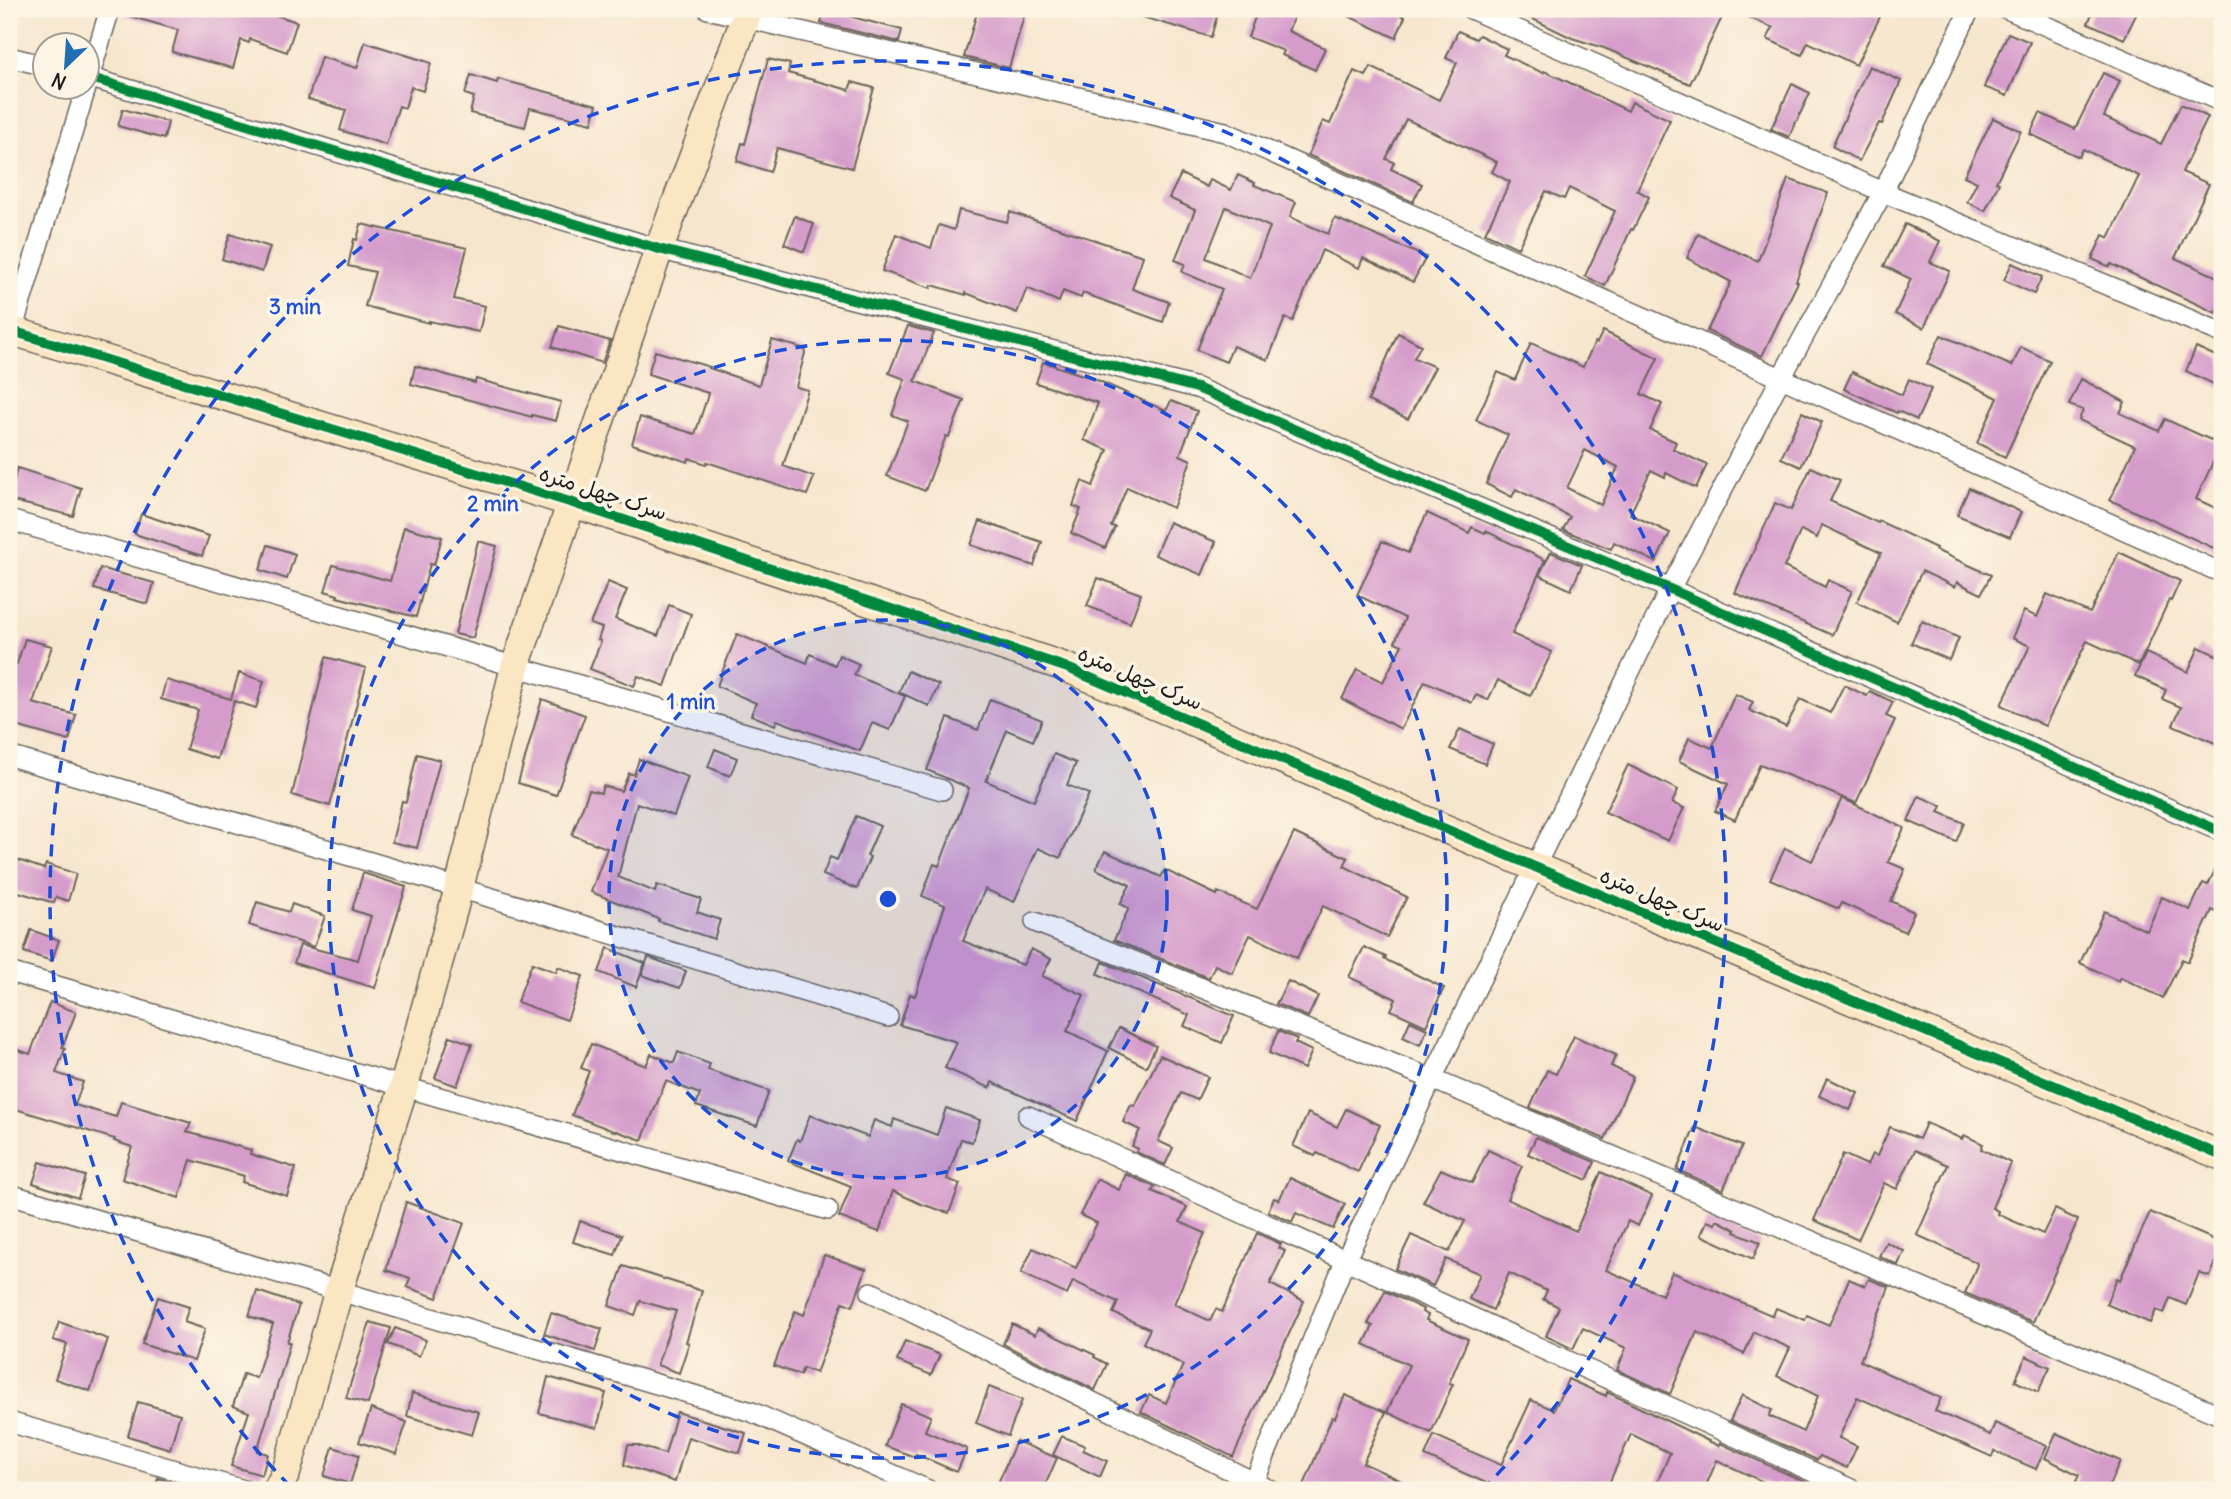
<svg xmlns="http://www.w3.org/2000/svg" width="2231" height="1499" viewBox="0 0 2231 1499" font-family="Delius,'Playpen Sans Arabic',sans-serif">
<style>
.building{fill:#d59bcb;fill-rule:evenodd}
.lines{fill:none;stroke-linecap:round;stroke-linejoin:round}
.street-casing{stroke:#69635a;stroke-width:22}
.secondary-casing{stroke:#69635a;stroke-width:31}
.street{stroke:#fff;stroke-width:19}
.secondary{stroke:#fbe6c3;stroke-width:28}
.cycleway-casing{stroke:#fcf5e5;stroke-width:15}
.cycleway{stroke:#00873e;stroke-width:10}
.ring{fill:none;stroke:#1d4ed8;stroke-width:3.5;stroke-dasharray:12 9}
.labels{text-anchor:middle;stroke-width:7;stroke-linejoin:round;paint-order:stroke}
.street-label{font-size:21px;fill:#1c1c1c;stroke:#fcf5e5}
.centre{fill:#1d4ed8;stroke:#fcf5e5;stroke-width:3.5}
.ring-label{font-size:21px;text-anchor:middle;font-weight:bold;fill:#1d4ed8;stroke:#fcf5e5;stroke-width:7;stroke-linejoin:round;paint-order:stroke}
</style>
<rect width="100%" height="100%" fill="#fcf5e5"/>
<filter id="ink" filterUnits="userSpaceOnUse"><feTurbulence type="fractalNoise" baseFrequency=".0143" numOctaves="2"/><feDisplacementMap in="SourceGraphic" scale="14" xChannelSelector="R" yChannelSelector="G"/><feConvolveMatrix kernelMatrix="1 2 1 2 8 2 1 2 1" color-interpolation-filters="sRGB"/></filter>
<filter id="wash" filterUnits="userSpaceOnUse"><feTurbulence type="fractalNoise" baseFrequency=".00686" numOctaves="4" result="noise"/><feDisplacementMap in="SourceGraphic" scale="28" xChannelSelector="R" yChannelSelector="G"/><feGaussianBlur stdDeviation="1.57" result="paint"/><feColorMatrix in="noise" values="0 0 0 0 0 0 0 0 0 0 0 0 0 0 0 0 0 1.4 0 .05"/><feComposite in="paint" operator="in"/></filter>
<g filter="url(#wash)">
<rect width="100%" height="100%" fill="#f7e6ce"/>
<g id="blocks">
<g class="building">
<polygon points="122,9 257,9 297,22 287,52 250,39 249,43 241,40 233,68 172,52 178,30 122,14"/>
<polygon points="978,9 1026,9 1009,68 964,57"/>
<polygon points="1132,9 1219,9 1211,37 1132,14"/>
<polygon points="1258,9 1297,9 1288,31 1325,48 1315,70 1282,55 1284,51 1248,37"/>
<polygon points="1333,9 1388,9 1405,17 1396,38"/>
<polygon points="1512,9 1726,9 1690,84 1604,48 1572,38"/>
<polygon points="1731,9 1863,9 1880,17 1856,65 1808,42 1802,55 1767,39 1773,28"/>
<polygon points="2094,9 2139,9 2124,39 2088,23"/>
<polygon points="825,10 902,30 899,42 821,23"/>
<polygon points="1458,31 1476,39 1479,35 1507,49 1504,55 1543,73 1544,71 1564,80 1628,111 1632,102 1670,120 1637,190 1649,197 1633,230 1631,229 1605,286 1585,276 1615,211 1569,188 1564,199 1546,191 1518,248 1485,233 1510,182 1492,172 1497,162 1406,119 1386,159 1394,162 1391,169 1422,184 1413,202 1308,155 1323,121 1330,124 1354,71 1366,76 1371,67 1439,100 1457,63 1446,58"/>
<polygon points="2008,33 2030,42 2007,96 1984,87"/>
<polygon points="365,42 431,63 423,91 411,87 405,108 399,106 386,145 340,130 346,110 308,99 321,57 357,68"/>
<polygon points="768,59 790,64 788,73 849,90 852,82 874,88 852,168 777,148 770,172 737,161 742,143 745,144"/>
<polygon points="1869,66 1901,81 1882,124 1879,123 1859,161 1832,146"/>
<polygon points="2103,73 2120,81 2104,117 2161,144 2181,104 2208,117 2182,172 2209,184 2175,258 2222,279 2222,298 2216,313 2111,264 2110,267 2092,259 2103,235 2109,238 2139,176 2083,149 2079,157 2030,134 2040,113 2075,129"/>
<polygon points="471,75 497,83 498,79 597,105 592,123 530,108 525,127 470,113 474,97 465,94"/>
<polygon points="1792,84 1810,93 1789,137 1771,129"/>
<polygon points="123,109 168,122 164,139 118,126"/>
<polygon points="1993,118 2021,131 1996,182 1999,183 1985,211 1967,202 1977,182 1964,176"/>
<path d="M1181,174L1207,187L1210,180L1231,190L1238,175L1255,183L1254,185L1296,202L1290,217L1328,234L1335,218L1426,257L1413,282L1363,258L1359,268L1322,250L1293,321L1285,318L1268,360L1233,346L1226,362L1197,350L1222,289L1182,272L1185,264L1175,260L1195,210L1169,198ZM1226,207L1270,227L1250,278L1206,258Z"/>
<polygon points="1788,179 1828,193 1796,281 1798,282 1762,356 1707,331 1731,282 1687,258 1698,234 1758,261"/>
<polygon points="959,210 1007,222 1010,212 1143,256 1132,289 1169,302 1163,322 1083,293 1081,298 1063,291 1059,302 1027,288 1017,313 966,293 966,295 932,285 931,288 882,271 896,234 931,248 939,225 954,230"/>
<polygon points="795,216 814,224 804,252 784,244"/>
<polygon points="361,224 467,248 454,299 485,306 479,332 429,321 429,323 365,306 375,272 348,266 354,239 357,240"/>
<polygon points="1905,224 1940,241 1930,262 1950,271 1924,328 1895,314 1911,279 1884,266"/>
<polygon points="230,234 270,247 262,272 222,259"/>
<polygon points="2012,263 2042,277 2034,294 2004,280"/>
<polygon points="559,326 610,341 602,363 552,347"/>
<polygon points="908,326 934,333 915,381 964,400 949,437 946,436 925,491 887,476 908,421 892,415 905,379 889,373"/>
<path d="M1603,331L1658,358L1641,394L1662,404L1650,430L1676,442L1673,449L1707,465L1696,488L1666,473L1665,477L1651,470L1630,514L1670,533L1656,562L1614,542L1611,549L1563,530L1570,517L1516,489L1512,497L1486,484L1508,435L1476,420L1498,372L1515,380L1531,343L1583,367L1595,342L1597,343ZM1585,450L1618,467L1601,505L1567,488Z"/>
<polygon points="1398,333 1421,345 1414,358 1435,367 1408,419 1368,401"/>
<polygon points="1941,335 2012,366 2021,347 2050,361 2005,457 1977,443 1998,398 1927,364"/>
<polygon points="772,340 806,349 796,387 808,390 783,466 814,477 807,495 707,462 706,464 689,458 688,462 632,444 640,417 695,434 707,398 708,393 648,374 655,351 710,367 709,368 759,385"/>
<polygon points="2196,347 2222,359 2222,388 2186,371"/>
<polygon points="1043,362 1095,379 1166,411 1171,401 1197,411 1180,455 1191,460 1173,508 1127,487 1111,526 1115,527 1105,548 1071,533 1081,509 1073,506 1082,481 1093,486 1108,450 1084,440 1098,403 1036,383"/>
<polygon points="415,366 475,383 476,379 561,402 556,421 532,415 532,417 411,384"/>
<polygon points="1852,372 1902,395 1909,379 1931,389 1917,420 1898,411 1897,413 1844,389"/>
<polygon points="2081,379 2125,402 2120,413 2159,431 2165,419 2222,445 2222,466 2213,462 2196,499 2222,511 2222,552 2110,500 2135,446 2079,420 2083,410 2069,405"/>
<polygon points="1802,412 1822,422 1801,467 1781,458"/>
<polygon points="1811,467 1840,480 1830,501 1878,523 1879,521 1936,548 1935,550 1991,575 1981,594 1957,582 1955,587 1922,571 1897,622 1857,602 1881,553 1822,525 1817,538 1801,530 1784,567 1825,587 1828,580 1852,591 1832,635 1735,593 1775,503 1791,510"/>
<polygon points="17,468 81,488 73,516 9,500"/>
<polygon points="1969,488 2021,512 2010,537 1957,515"/>
<polygon points="1427,513 1469,533 1472,527 1485,533 1486,531 1545,560 1512,634 1552,652 1530,696 1498,680 1488,700 1476,695 1472,703 1425,681 1401,729 1342,699 1357,669 1383,682 1402,645 1395,642 1405,618 1357,595 1382,541 1408,553"/>
<polygon points="141,514 209,536 202,556 135,534"/>
<polygon points="980,521 1042,542 1034,566 971,545"/>
<polygon points="1169,522 1216,542 1202,575 1155,555"/>
<polygon points="404,527 442,537 434,565 430,564 416,617 337,597 338,595 325,591 333,565 390,581"/>
<polygon points="478,541 497,546 473,638 455,634"/>
<polygon points="268,545 295,554 287,579 260,570"/>
<polygon points="1551,552 1582,565 1571,590 1539,575"/>
<polygon points="2119,552 2180,581 2171,601 2169,600 2139,665 2087,641 2045,726 2001,705 2030,646 2012,638 2024,611 2037,617 2047,594 2090,613"/>
<polygon points="100,568 154,583 148,604 94,589"/>
<polygon points="1098,578 1141,594 1130,623 1087,606"/>
<polygon points="608,582 627,590 615,619 658,636 669,605 691,614 665,686 638,676 634,686 590,669 601,641 598,640 602,628 590,624"/>
<polygon points="1922,621 1959,638 1949,660 1911,643"/>
<polygon points="737,634 807,663 810,654 835,665 839,655 859,664 854,675 905,696 890,730 872,723 860,751 777,720 775,725 751,715 756,703 717,686"/>
<polygon points="25,639 52,646 33,703 76,715 69,741 9,724 9,661 17,664"/>
<polygon points="2199,647 2222,658 2222,746 2173,725 2181,707 2162,699 2166,690 2135,676 2146,653 2188,672"/>
<polygon points="326,657 366,668 330,806 292,795"/>
<polygon points="908,671 939,685 929,706 899,692"/>
<polygon points="239,673 264,681 256,708 234,701 217,759 186,749 198,710 161,699 166,680 231,699"/>
<polygon points="1844,685 1867,696 1870,691 1893,702 1886,716 1895,720 1856,803 1760,764 1735,820 1715,811 1728,784 1679,761 1689,738 1712,748 1735,694 1753,702 1749,710 1786,727 1800,699 1830,713"/>
<polygon points="542,699 585,715 556,795 518,783"/>
<polygon points="990,699 1042,720 1033,741 1007,730 986,781 1034,801 1054,754 1076,763 1067,785 1089,794 1060,858 1038,848 1014,902 985,889 963,941 1023,965 1031,949 1051,959 1042,976 1084,995 1067,1031 1108,1051 1077,1121 992,1082 990,1088 945,1068 957,1042 900,1025 910,994 915,996 945,905 922,896 934,864 939,866 969,788 927,770 948,718 978,730"/>
<polygon points="1460,729 1493,744 1485,764 1450,749"/>
<polygon points="715,749 737,758 730,776 708,767"/>
<polygon points="417,754 440,760 417,848 392,842 402,801 406,802"/>
<polygon points="639,759 688,777 674,816 637,803 618,877 655,892 657,885 701,899 697,912 720,920 714,939 658,921 659,919 591,892 607,848 572,835 589,790 601,793 603,786 621,791 629,773 634,775"/>
<polygon points="1628,765 1678,790 1672,803 1684,808 1668,841 1605,812"/>
<polygon points="1919,796 1942,806 1939,812 1964,823 1956,842 1908,821"/>
<polygon points="1842,798 1904,828 1888,862 1905,869 1891,901 1914,912 1905,932 1842,903 1839,909 1770,879 1785,848 1812,861"/>
<polygon points="856,816 880,826 867,856 870,857 857,889 823,875 830,857 837,860"/>
<polygon points="1294,833 1348,858 1344,866 1407,897 1387,937 1323,906 1297,958 1250,935 1232,973 1215,965 1209,978 1114,940 1129,908 1120,904 1130,885 1096,869 1105,851 1161,877 1165,870 1217,895 1218,892 1257,909"/>
<polygon points="2222,856 2222,915 2212,910 2188,962 2182,959 2163,998 2120,977 2118,981 2080,963 2104,911 2147,931 2162,897 2190,910 2203,883 2208,885"/>
<polygon points="9,857 44,869 46,864 76,874 68,901 56,897 54,903 9,889"/>
<polygon points="363,873 406,887 375,988 294,963 300,945 358,960 371,916 352,910"/>
<polygon points="257,902 289,912 292,904 325,916 314,947 249,925"/>
<polygon points="31,930 59,940 52,961 24,952"/>
<polygon points="1364,947 1386,957 1384,959 1444,988 1426,1026 1391,1010 1396,999 1349,977"/>
<polygon points="608,948 645,963 636,987 599,972"/>
<polygon points="648,957 686,971 680,988 642,975"/>
<polygon points="1103,962 1234,1016 1222,1043 1184,1026 1189,1015 1098,974"/>
<polygon points="532,963 556,972 558,967 583,976 567,1020 517,1002"/>
<polygon points="1288,981 1318,996 1308,1017 1276,1004"/>
<polygon points="50,1002 76,1012 62,1048 65,1049 56,1073 83,1082 75,1105 116,1117 121,1102 191,1123 187,1132 251,1150 250,1154 296,1168 287,1196 242,1182 244,1176 191,1160 179,1198 122,1179 132,1147 114,1141 115,1139 9,1107 9,1047 30,1054"/>
<polygon points="1410,1021 1427,1029 1420,1045 1403,1037"/>
<polygon points="1119,1028 1156,1046 1146,1067 1109,1048"/>
<polygon points="1278,1031 1297,1039 1295,1043 1312,1051 1304,1069 1269,1053"/>
<polygon points="450,1036 472,1044 457,1086 435,1078"/>
<polygon points="1574,1036 1616,1055 1611,1066 1633,1077 1605,1139 1530,1108 1547,1070 1556,1074"/>
<polygon points="591,1044 646,1066 651,1054 674,1063 678,1052 710,1064 708,1070 769,1091 757,1126 696,1106 700,1094 666,1081 642,1140 616,1131 616,1132 572,1115 589,1071 581,1068"/>
<polygon points="1160,1055 1208,1077 1197,1100 1181,1093 1158,1141 1173,1148 1165,1165 1136,1152 1138,1149 1132,1146 1140,1130 1123,1122 1131,1105 1135,1106"/>
<polygon points="1827,1078 1858,1093 1850,1110 1819,1096"/>
<polygon points="946,1108 980,1120 972,1142 961,1139 947,1179 960,1184 949,1213 921,1204 893,1191 879,1232 839,1217 851,1186 788,1161 797,1139 800,1141 810,1115 868,1137 874,1120 892,1127 894,1119 937,1135"/>
<polygon points="1346,1109 1380,1125 1358,1172 1317,1153 1315,1156 1293,1146 1308,1113 1337,1127"/>
<polygon points="1926,1123 1962,1139 1964,1135 1983,1144 1981,1149 2011,1163 1992,1208 1998,1211 1997,1214 2043,1234 2055,1209 2078,1220 2033,1322 1965,1293 1977,1265 1976,1262 1917,1235 1948,1165 1915,1150 1897,1189 1884,1183 1858,1240 1814,1220 1843,1154 1867,1165 1872,1154 1877,1156 1890,1127 1919,1139"/>
<polygon points="1695,1127 1742,1146 1723,1190 1677,1170"/>
<polygon points="1536,1137 1595,1162 1587,1180 1528,1154"/>
<polygon points="1488,1150 1522,1166 1507,1199 1576,1231 1601,1172 1652,1196 1638,1226 1628,1221 1606,1270 1662,1295 1672,1272 1773,1316 1776,1308 1805,1320 1807,1315 1829,1325 1849,1279 1865,1286 1869,1279 1889,1287 1860,1361 1941,1398 1935,1411 1990,1435 1995,1423 2047,1446 2036,1469 1994,1451 1992,1457 1857,1397 1839,1438 1857,1446 1847,1468 1820,1456 1817,1460 1730,1421 1742,1395 1772,1410 1769,1416 1803,1432 1818,1396 1777,1376 1790,1348 1754,1332 1744,1354 1697,1332 1670,1394 1617,1370 1626,1348 1583,1328 1573,1349 1546,1336 1559,1307 1543,1299 1547,1291 1509,1273 1493,1310 1469,1299 1480,1274 1446,1259 1433,1286 1395,1269 1411,1235 1449,1252 1465,1221 1423,1202 1441,1169 1472,1183"/>
<polygon points="40,1162 85,1176 78,1198 33,1183"/>
<polygon points="1126,1174 1155,1187 1152,1191 1187,1207 1180,1222 1205,1233 1174,1304 1210,1321 1216,1309 1222,1312 1257,1233 1281,1244 1279,1248 1285,1251 1270,1284 1304,1301 1233,1457 1141,1412 1149,1395 1166,1403 1183,1365 1143,1343 1150,1329 1113,1313 1118,1302 1073,1281 1067,1295 1021,1273 1033,1248 1076,1268 1097,1223 1080,1215 1097,1179 1119,1190"/>
<polygon points="1290,1178 1345,1204 1333,1229 1296,1213 1292,1222 1268,1211 1274,1198 1279,1200"/>
<polygon points="406,1202 464,1223 437,1298 407,1287 410,1278 386,1270"/>
<polygon points="2150,1212 2222,1243 2210,1277 2199,1273 2186,1305 2170,1298 2164,1313 2156,1310 2150,1323 2106,1304 2117,1278 2120,1280"/>
<polygon points="1717,1220 1736,1230 1735,1232 1760,1242 1753,1259 1701,1235 1707,1221 1715,1224"/>
<polygon points="580,1221 622,1235 615,1255 573,1242"/>
<polygon points="1886,1242 1904,1251 1898,1265 1879,1256"/>
<polygon points="824,1255 866,1269 853,1306 843,1302 816,1373 803,1368 800,1375 774,1366 795,1311 804,1315"/>
<polygon points="623,1266 702,1291 686,1342 689,1343 679,1373 657,1365 676,1311 640,1301 635,1315 609,1306"/>
<polygon points="257,1291 299,1305 287,1342 290,1342 283,1367 257,1451 268,1454 262,1475 231,1466 249,1412 233,1406 243,1374 256,1378 273,1324 249,1316"/>
<polygon points="1385,1291 1423,1309 1422,1312 1428,1315 1426,1320 1468,1339 1449,1383 1453,1384 1431,1433 1387,1412 1409,1365 1364,1344 1373,1326 1368,1324"/>
<polygon points="158,1297 189,1307 184,1322 205,1329 194,1361 142,1344"/>
<polygon points="551,1313 602,1329 595,1351 544,1334"/>
<polygon points="59,1322 108,1339 90,1391 55,1379 67,1344 53,1340"/>
<polygon points="370,1322 391,1328 368,1404 346,1398"/>
<polygon points="1012,1324 1035,1335 1038,1328 1095,1355 1094,1357 1107,1364 1095,1390 1003,1344"/>
<polygon points="395,1328 426,1340 419,1356 388,1344"/>
<polygon points="905,1341 940,1355 931,1375 897,1361"/>
<polygon points="2026,1356 2050,1367 2038,1392 2015,1381"/>
<polygon points="548,1377 606,1393 597,1428 539,1413"/>
<polygon points="1568,1379 1606,1396 1607,1392 1719,1446 1720,1443 1807,1483 1804,1490 1789,1490 1776,1484 1774,1487 1717,1460 1704,1490 1654,1490 1670,1453 1631,1434 1606,1490 1502,1490 1425,1456 1434,1435 1501,1465 1531,1400 1554,1410"/>
<polygon points="989,1387 1022,1400 1008,1436 976,1423"/>
<polygon points="412,1393 479,1412 472,1435 407,1416"/>
<polygon points="1345,1395 1386,1412 1363,1463 1421,1490 1302,1490 1332,1417 1335,1418"/>
<polygon points="138,1402 180,1414 170,1449 128,1436"/>
<polygon points="901,1404 931,1416 925,1431 967,1449 957,1472 916,1454 915,1457 885,1446"/>
<polygon points="371,1409 407,1422 396,1454 359,1442"/>
<polygon points="677,1412 746,1433 740,1453 688,1437 675,1482 624,1465 628,1445 636,1445 665,1454"/>
<polygon points="2056,1433 2120,1461 2107,1490 2072,1490 2079,1475 2045,1458"/>
<polygon points="1062,1436 1085,1446 1083,1450 1107,1461 1100,1477 1053,1455"/>
<polygon points="1016,1441 1057,1458 1043,1490 995,1490"/>
<polygon points="333,1447 359,1455 350,1484 324,1476"/>
<polygon points="158,1478 201,1490 155,1490"/>
</g>
</g>
</g>
<g filter="url(#ink)">
<use href="#blocks" fill-opacity="0" stroke="#69635a" stroke-width="2"/>
<g class="lines">
<defs>
<g id="street">
<polyline points="708,9 1225,132 2222,573"/>
<polyline points="1471,9 1883,192 2222,333"/>
<polyline points="2007,9 2222,102"/>
<polyline points="9,57 46,66"/>
<polyline points="88,77 659,249 1197,388 1670,589 2222,832"/>
<polyline points="88,81 110,9"/>
<polyline points="9,341 86,88"/>
<polyline points="9,520 942,790"/>
<polyline points="9,756 459,888 888,1017"/>
<polyline points="1035,922 1432,1079 2222,1416"/>
<polyline points="9,972 828,1210"/>
<polyline points="1028,1116 1853,1490"/>
<polyline points="9,1194 752,1412 928,1490"/>
<polyline points="871,1292 1270,1490"/>
<polyline points="9,1422 244,1490"/>
<polyline points="1251,1490 1345,1261 1432,1079 1670,589 1781,378 1883,192 1970,9"/>
</g>
<g id="secondary">
<polyline points="9,330 573,503 1065,667 1535,867 2222,1156"/>
<polyline points="277,1490 286,1473 339,1290 404,1086 459,888 515,667 659,249 749,9"/>
</g>
</defs>
<use href="#street" class="street-casing"/>
<use href="#secondary" class="secondary-casing"/>
<use href="#street" class="street"/>
<use href="#secondary" class="secondary"/>
<defs>
<g id="cycleway">
<polyline points="88,77 659,249 1197,388 1670,589 2222,832"/>
<polyline points="9,330 573,503 1065,667 1535,867 2222,1156"/>
</g>
</defs>
<use href="#cycleway" class="cycleway-casing"/>
<use href="#cycleway" class="cycleway"/>
</g>
</g>
<circle cx="888" cy="899" r="279" fill="#1d4ed8" fill-opacity=".12"/>
<g class="ring">
<circle cx="888" cy="899" r="279"/>
<circle cx="888" cy="899" r="559"/>
<path d="M290 1486A838 838 0 1 1 1486 1486"/>
</g>
<g class="labels">
<g class="street-label">
<text transform="translate(603 493) rotate(18)" y="7">سرک چهل متره</text>
<text transform="translate(1140 678) rotate(23)" y="7">سرک چهل متره</text>
<text transform="translate(1662 900) rotate(23)" y="7">سرک چهل متره</text>
</g>
</g>
<circle cx="888" cy="899" r="10" class="centre"/>
<g class="ring-label">
<text x="295" y="314">3 min</text>
<text x="493" y="511">2 min</text>
<text x="691" y="709">1 min</text>
</g>
<rect width="2231" height="1499" fill="none" stroke="#fcf5e5" stroke-width="35"/>
<g transform="translate(66 66) rotate(205)"><circle r="33" fill="#fcf5e5" stroke="#a29e95" stroke-width="2"/>
<path d="M0-5L12 26L0 18L-12 26Z" fill="#1f6fb2"/>
<text y="-10" font-size="19" font-weight="bold" text-anchor="middle" fill="#1c1c1c">N</text>
</g>
</svg>
